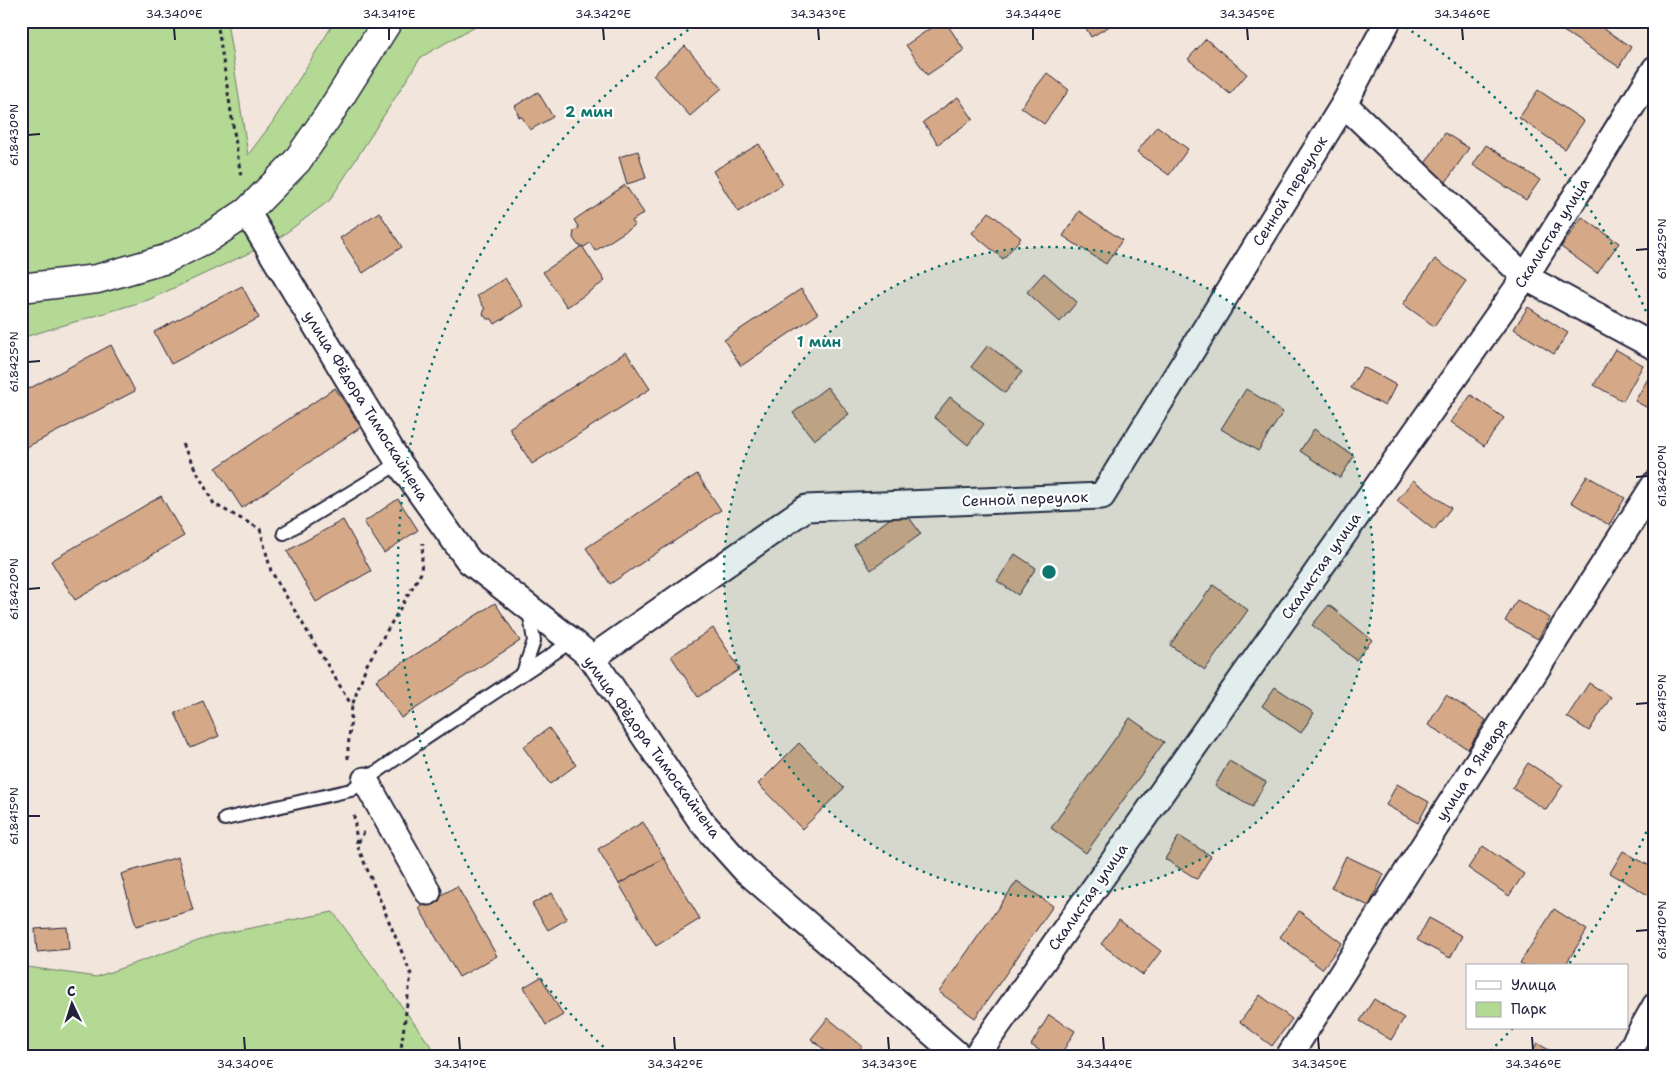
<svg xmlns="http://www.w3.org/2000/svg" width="1676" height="1077" viewBox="0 0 1676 1077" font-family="'Shantell Sans',sans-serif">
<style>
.green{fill:#b4d994;stroke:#6b7e68}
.building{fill:#d5a987;stroke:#22223b}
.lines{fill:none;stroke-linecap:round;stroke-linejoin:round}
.service-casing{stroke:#22223b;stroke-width:16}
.minor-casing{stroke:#22223b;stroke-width:29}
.secondary-casing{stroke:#22223b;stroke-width:31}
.path{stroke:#22223b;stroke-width:3;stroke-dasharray:4 4;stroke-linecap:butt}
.service{stroke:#fff;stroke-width:12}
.minor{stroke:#fff;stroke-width:25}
.secondary{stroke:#fff;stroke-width:28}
.ticks{fill:none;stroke:#22223b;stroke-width:2}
.ring{fill:none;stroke:#0f766e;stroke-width:2.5;stroke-dasharray:2.5 5}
.labels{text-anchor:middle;stroke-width:4.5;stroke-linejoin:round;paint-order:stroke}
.street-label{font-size:15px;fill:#22223b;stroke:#fff}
.centre{fill:#0f766e;stroke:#fff;stroke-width:2.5}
.ring-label{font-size:15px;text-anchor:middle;font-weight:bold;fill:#0f766e;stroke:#fff;stroke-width:4.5;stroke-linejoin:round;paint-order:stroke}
.neatline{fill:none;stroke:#22223b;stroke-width:2}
.ticks-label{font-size:12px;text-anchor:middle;fill:#22223b}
</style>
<rect width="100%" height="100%" fill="#f2e5db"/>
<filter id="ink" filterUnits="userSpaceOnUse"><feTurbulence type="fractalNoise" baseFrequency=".02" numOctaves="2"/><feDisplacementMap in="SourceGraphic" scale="10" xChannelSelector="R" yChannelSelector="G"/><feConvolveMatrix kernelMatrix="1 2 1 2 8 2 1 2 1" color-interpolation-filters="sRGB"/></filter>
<g filter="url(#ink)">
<g class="green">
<polygon points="21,21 227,21 248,155 272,123 335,21 484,21 421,57 330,200 275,241 148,300 21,338"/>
<polygon points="333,912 438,1056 21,1056 21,966 96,977 215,935"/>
</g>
<g class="building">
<polygon points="941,21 945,21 964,50 927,75 906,45"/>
<polygon points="1082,21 1118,21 1091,37"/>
<polygon points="1552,21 1592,21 1631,47 1619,67 1551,23"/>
<polygon points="1206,39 1247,74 1230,94 1188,59"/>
<polygon points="685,46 722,88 690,116 653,75"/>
<polygon points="1047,73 1069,90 1044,124 1021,107"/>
<polygon points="1538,90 1584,121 1565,149 1519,118"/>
<polygon points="538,92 553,117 530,130 522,117 519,117 515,106"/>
<polygon points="958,97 973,119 938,144 923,122"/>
<polygon points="1157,126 1188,149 1169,175 1137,152"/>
<polygon points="1445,133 1469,148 1444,185 1421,170"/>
<polygon points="759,144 783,184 738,212 713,171"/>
<polygon points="1486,145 1540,180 1526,200 1473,165"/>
<polygon points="638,151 646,178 627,184 619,157"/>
<polygon points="625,185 644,213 632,221 635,225 595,251 590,243 584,247 578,245 573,238 574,231 579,228 574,220"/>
<polygon points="1079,211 1122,240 1106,264 1063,236"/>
<polygon points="379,212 402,247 363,273 340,238"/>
<polygon points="989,212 1021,238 1003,259 972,233"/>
<polygon points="1582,217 1619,243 1597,273 1561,247"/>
<polygon points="582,246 605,281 567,307 543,272"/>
<polygon points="1435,259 1466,281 1434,326 1403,304"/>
<polygon points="1044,273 1077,302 1060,322 1027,292"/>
<polygon points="505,278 523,306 495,324 492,319 487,319 483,314 485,309 477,296"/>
<polygon points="242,286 259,318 171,364 154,332"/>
<polygon points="801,289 818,314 741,366 724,340"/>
<polygon points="1528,307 1568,333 1554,354 1514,329"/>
<polygon points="111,345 135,391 21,450 21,393"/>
<polygon points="988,345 1022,372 1005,393 971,367"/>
<polygon points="1615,349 1643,365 1623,401 1594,385"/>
<polygon points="626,352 650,389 532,464 509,428"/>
<polygon points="1363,367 1396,385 1385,406 1351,388"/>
<polygon points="1649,377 1655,380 1655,412 1635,401"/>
<polygon points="827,387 849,414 814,440 793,413"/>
<polygon points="335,388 361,427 242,508 216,468"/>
<polygon points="1246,389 1283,412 1258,451 1221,429"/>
<polygon points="1471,395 1504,418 1484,446 1451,422"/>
<polygon points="950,397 984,424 968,445 934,417"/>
<polygon points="1314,429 1354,456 1340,478 1300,451"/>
<polygon points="697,474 721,510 610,584 586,548"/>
<polygon points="1587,476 1625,498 1609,525 1571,502"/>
<polygon points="1413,480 1451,508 1434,530 1397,501"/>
<polygon points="161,496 184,536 75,600 51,561"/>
<polygon points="398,499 418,530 384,553 364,522"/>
<polygon points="903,509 921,534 871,570 854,545"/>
<polygon points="343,520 371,571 316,602 287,551"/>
<polygon points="1015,554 1036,568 1018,595 997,581"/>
<polygon points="1213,585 1248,610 1205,670 1170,645"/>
<polygon points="1517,600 1550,618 1538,639 1505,621"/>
<polygon points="495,603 520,641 401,718 376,680"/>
<polygon points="1329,605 1372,640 1356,660 1312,625"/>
<polygon points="713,628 740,669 698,697 671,656"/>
<polygon points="1589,683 1611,697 1589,731 1567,717"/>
<polygon points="1275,687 1314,713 1301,733 1262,706"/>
<polygon points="1446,695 1486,720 1468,749 1428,725"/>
<polygon points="203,701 219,736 191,748 175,713"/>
<polygon points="1130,718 1164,742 1086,853 1051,828"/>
<polygon points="549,728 576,765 550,784 523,747"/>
<polygon points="799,743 844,788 802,829 758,784"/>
<polygon points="1229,761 1266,782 1252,807 1215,786"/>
<polygon points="1528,763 1563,785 1546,810 1512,788"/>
<polygon points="1397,784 1429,802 1418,823 1386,805"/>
<polygon points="643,822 664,858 619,884 598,849"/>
<polygon points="1179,836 1211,856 1197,879 1165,859"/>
<polygon points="1483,846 1524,874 1509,896 1468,868"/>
<polygon points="1623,851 1655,869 1655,899 1610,873"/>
<polygon points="1346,856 1384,874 1369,906 1331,888"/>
<polygon points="178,857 193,910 136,926 121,874"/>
<polygon points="664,858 700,919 656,946 619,884"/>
<polygon points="1017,881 1053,906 975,1018 939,992"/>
<polygon points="457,886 497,956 459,977 419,908"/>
<polygon points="552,893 567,919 548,930 532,904"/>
<polygon points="1554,909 1587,930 1566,964 1569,966 1525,966 1520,963"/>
<polygon points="1299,911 1342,943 1322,969 1280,937"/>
<polygon points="1429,918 1462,936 1450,958 1417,940"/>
<polygon points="1119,920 1161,951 1143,975 1101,944"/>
<polygon points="67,927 69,949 37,952 35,929"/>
<polygon points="541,977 563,1015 546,1025 524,987"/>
<polygon points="1260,995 1292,1019 1272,1046 1240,1022"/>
<polygon points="1374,999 1404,1018 1391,1040 1360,1021"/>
<polygon points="1049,1015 1075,1031 1060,1056 1049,1056 1031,1045"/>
<polygon points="828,1018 862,1046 854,1056 832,1056 811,1039"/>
<polygon points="1537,1043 1559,1056 1530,1056"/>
</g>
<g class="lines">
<defs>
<g id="service">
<polyline points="284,533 399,463"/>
<polyline points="523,673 534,641 529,610"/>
<polyline points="225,819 351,790 417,744 572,641"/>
</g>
<g id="minor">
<polyline points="1344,104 1525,277 1655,347"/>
<polyline points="247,212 399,463 469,561 572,641 592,658 701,821 744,869 959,1056"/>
<polyline points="592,658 806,508 1102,496 1344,104 1388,21"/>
<polyline points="365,780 428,892"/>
<polyline points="976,1056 1525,277 1655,69"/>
<polyline points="1289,1056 1655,484"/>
<polyline points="1627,1056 1655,1006"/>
</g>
<polyline id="secondary" points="21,288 97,279 166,259 208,238 247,212 297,161 328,116 388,21"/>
</defs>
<use href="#service" class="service-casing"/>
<use href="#minor" class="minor-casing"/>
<use href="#secondary" class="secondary-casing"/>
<g class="path">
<polyline points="217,21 241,177"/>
<polyline points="182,444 214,504 260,529 271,571 352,706"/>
<polyline points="348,759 348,749 352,706 366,666 421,573 423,543"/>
<polyline points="354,815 357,845"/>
<polyline points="364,832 357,845 411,974 400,1056"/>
</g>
<use href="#service" class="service"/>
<use href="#minor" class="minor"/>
<use href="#secondary" class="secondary"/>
</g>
</g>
<path class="ticks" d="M174,28L175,40M389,28V40M603,28L604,40M818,28L819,40M1033,28V40M1247,28L1248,40M1462,28L1463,40M28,135L40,134M1636,250L1648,249M28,362L40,361M1636,477L1648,476M28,589L40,588M1636,704L1648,703M28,816H40M1636,931L1648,930M244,1037L245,1050M459,1037L460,1050M674,1037L675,1050M888,1037L889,1050M1103,1037L1104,1050M1318,1037L1319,1050M1532,1037L1533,1050"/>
<circle cx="1049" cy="572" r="325" fill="#0f766e" fill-opacity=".12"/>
<g class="ring">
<circle cx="1049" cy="572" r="325"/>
<path d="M1655 811A651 651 0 0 1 1569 964M1513 1028A651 651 0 0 1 1489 1052M609 1052A651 651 0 0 1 699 23M1399 23A651 651 0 0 1 1655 333"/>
</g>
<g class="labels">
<g class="street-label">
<text transform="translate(1290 191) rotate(-58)" y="5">Сенной переулок</text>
<text transform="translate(1552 233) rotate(-58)" y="5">Скалистая улица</text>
<text transform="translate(366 406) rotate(58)" y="5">улица Фёдора Тимоскайнена</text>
<text transform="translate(1025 499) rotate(-2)" y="5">Сенной переулок</text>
<text transform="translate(1321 566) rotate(-55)" y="5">Скалистая улица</text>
<text transform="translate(652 747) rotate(54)" y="5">улица Фёдора Тимоскайнена</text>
<text transform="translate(1472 770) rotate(-57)" y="5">улица 9 Января</text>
<text transform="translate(1088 897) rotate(-55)" y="5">Скалистая улица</text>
</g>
</g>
<circle cx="1049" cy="572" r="8" class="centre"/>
<g class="ring-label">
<text x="589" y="117">2 мин</text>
<text x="819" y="347">1 мин</text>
</g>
<rect width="1676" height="1077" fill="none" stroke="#fff" stroke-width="55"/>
<rect x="1466" y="964" width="162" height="65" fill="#ffffff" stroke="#a7a7b1"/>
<rect x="1476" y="981" width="25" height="8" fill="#ffffff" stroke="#a7a7b1"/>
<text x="1511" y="990" font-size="15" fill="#22223b">Улица</text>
<rect x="1476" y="1002" width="25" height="15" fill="#b4d994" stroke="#a7a7b1"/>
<text x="1511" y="1014" font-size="15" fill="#22223b">Парк</text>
<g transform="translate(72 1004) rotate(356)" stroke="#ffffff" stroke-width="4" paint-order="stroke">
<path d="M0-4L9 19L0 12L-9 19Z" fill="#22223b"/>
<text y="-8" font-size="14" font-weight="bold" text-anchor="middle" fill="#22223b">С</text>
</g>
<rect x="28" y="28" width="1620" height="1022" class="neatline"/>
<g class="ticks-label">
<text x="174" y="18">34.340°E</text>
<text x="389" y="18">34.341°E</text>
<text x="603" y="18">34.342°E</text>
<text x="818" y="18">34.343°E</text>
<text x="1033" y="18">34.344°E</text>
<text x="1247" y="18">34.345°E</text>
<text x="1462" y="18">34.346°E</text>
<text transform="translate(14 135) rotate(-90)" y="4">61.8430°N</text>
<text transform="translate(1662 249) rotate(-90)" y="4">61.8425°N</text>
<text transform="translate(14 362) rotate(-90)" y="4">61.8425°N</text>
<text transform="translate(1662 476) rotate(-90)" y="4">61.8420°N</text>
<text transform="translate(14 589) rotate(-90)" y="4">61.8420°N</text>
<text transform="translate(1662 703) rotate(-90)" y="4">61.8415°N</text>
<text transform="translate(14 816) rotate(-90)" y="4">61.8415°N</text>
<text transform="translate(1662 930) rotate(-90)" y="4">61.8410°N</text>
<text x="245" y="1068">34.340°E</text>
<text x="460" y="1068">34.341°E</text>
<text x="675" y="1068">34.342°E</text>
<text x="889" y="1068">34.343°E</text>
<text x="1104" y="1068">34.344°E</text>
<text x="1319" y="1068">34.345°E</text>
<text x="1533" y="1068">34.346°E</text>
</g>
</svg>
